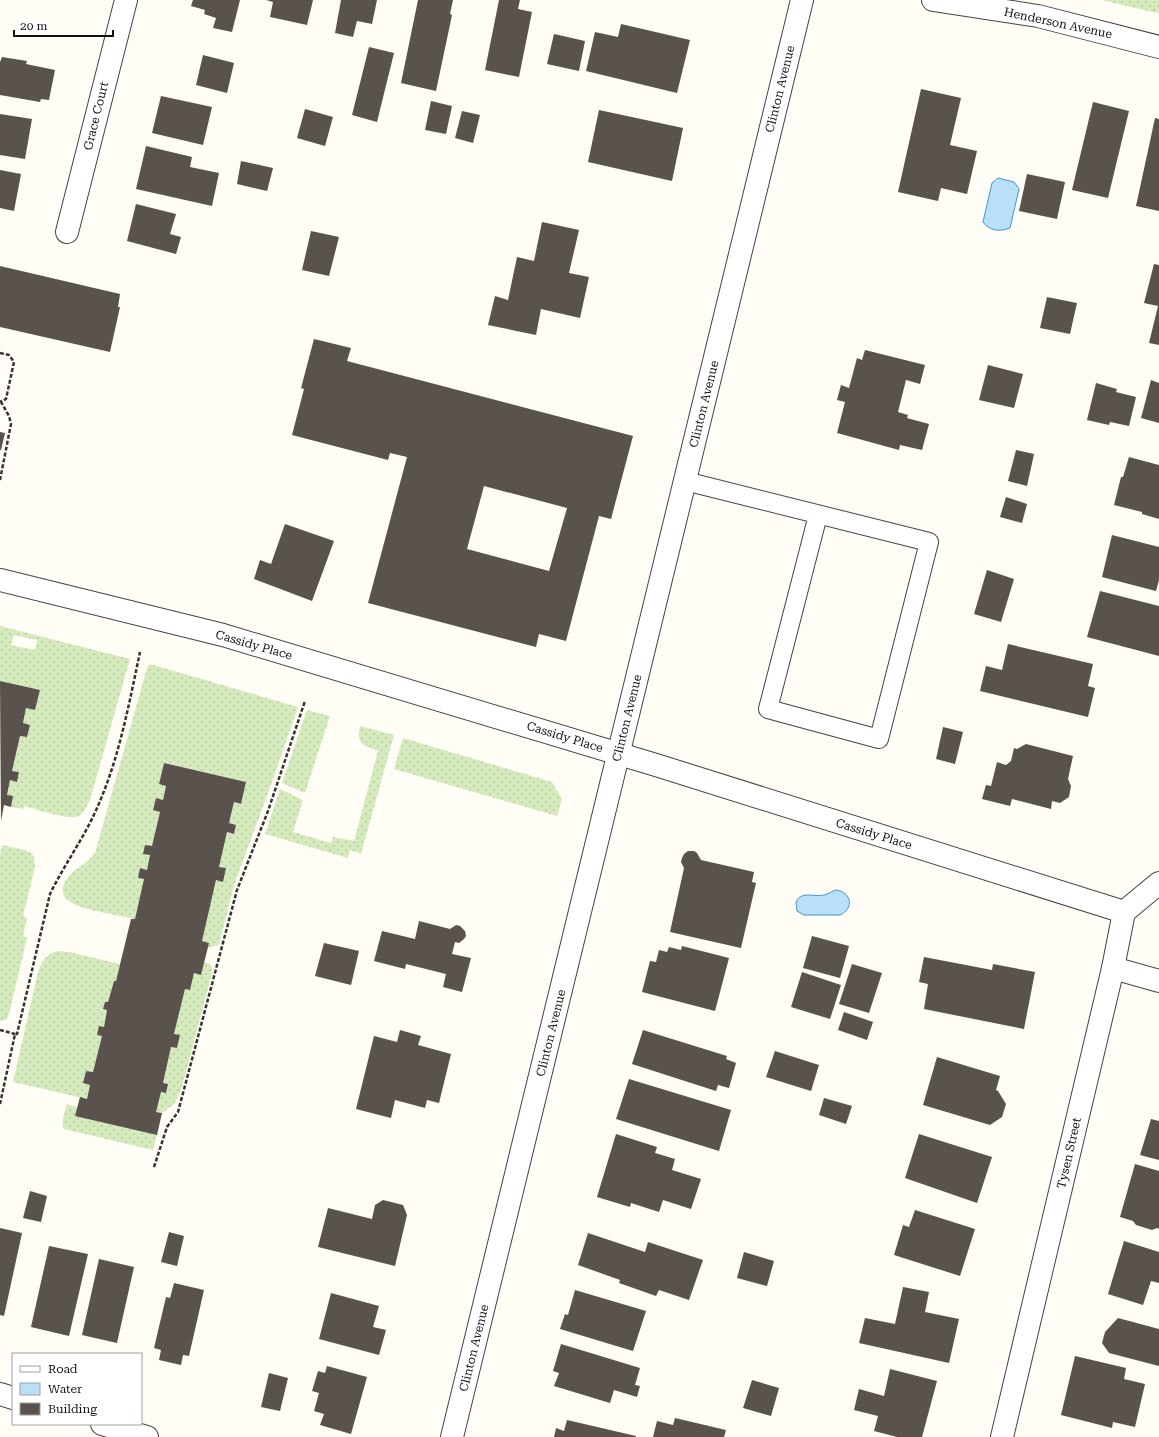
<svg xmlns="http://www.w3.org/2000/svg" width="1159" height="1437" viewBox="0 0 1159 1437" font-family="'Roboto Serif',serif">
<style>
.grass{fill:url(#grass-dots);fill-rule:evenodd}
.water{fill:#b9e0f7;stroke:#3f96cf}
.building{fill:#5a524d;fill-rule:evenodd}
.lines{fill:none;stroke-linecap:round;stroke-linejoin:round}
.service-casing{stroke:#444;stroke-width:20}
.minor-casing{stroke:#444;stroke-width:24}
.tertiary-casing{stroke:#444;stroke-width:24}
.path{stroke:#333;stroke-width:2.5;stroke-dasharray:4 2;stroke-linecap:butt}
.service{stroke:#fff;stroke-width:18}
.minor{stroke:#fff;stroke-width:22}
.tertiary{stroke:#fff;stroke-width:22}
.labels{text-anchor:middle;stroke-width:4;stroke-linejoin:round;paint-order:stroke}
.street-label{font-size:12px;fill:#111;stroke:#fff}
</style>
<defs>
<pattern id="grass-dots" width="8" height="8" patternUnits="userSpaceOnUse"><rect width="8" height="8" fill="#d5ebbd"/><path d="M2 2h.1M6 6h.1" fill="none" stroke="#b6c8a1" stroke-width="1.8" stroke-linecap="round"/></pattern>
</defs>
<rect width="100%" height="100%" fill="#fffdf5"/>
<g class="grass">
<polygon points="1102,0 1159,0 1159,13 1152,12"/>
<path d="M0,626L130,659L90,800C87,806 85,812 79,816C69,821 36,809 24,806L23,809L11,807L13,797L7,795L10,780L17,782L19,772L12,771L20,736L27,737L30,725L23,723L26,708L35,710L40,691L0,681ZM14,635L37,640L35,650L11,645Z"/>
<path d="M150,664L298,707L271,785L234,885L219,945L207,948L209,943L202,941L216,880L223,881L226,868L219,867L227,832L234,834L236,825L229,823L234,802L241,804L246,782L164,763L159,784L166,786L163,800L156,798L153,810L160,812L147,870L140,868L138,878L144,879L135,919C125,917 115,915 105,913C90,909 51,904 66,880C73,868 87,865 95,853L147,668Z"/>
<polygon points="307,710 330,716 305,793 282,783"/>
<path d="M360,726L394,735L361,854L350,850L348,858L265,834L280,789L303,800L293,832L331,843L333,837L354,841L378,751C363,745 356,745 360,726Z"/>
<polygon points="403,738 552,782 562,799 557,816 394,769"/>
<polygon points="2,845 25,850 31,853 34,857 35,867 23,916 27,918 23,936 27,938 9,1014 6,1020 0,1021 0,856"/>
<path d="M57,951L69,952L120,964L116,981H114L108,1002H105L103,1009L107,1010L104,1027L97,1035L102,1036L93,1072L86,1071L83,1083L90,1085L87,1099L13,1082L38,972C42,961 45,955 57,951Z"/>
<path d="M204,962C212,964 212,965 212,973L181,1091L174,1104L162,1113L156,1112L161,1092L166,1093L168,1084L163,1083L171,1047L177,1048L180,1036L174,1034L185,989L190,990L194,973L201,975Z"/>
<path d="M67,1104L157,1135L153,1150L64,1129C60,1122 65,1112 67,1104Z"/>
</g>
<g class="water">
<path d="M998,178L1014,182L1019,189L1010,228C999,232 990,231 983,222L992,183Z"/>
<path d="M836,890C851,892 855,908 840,915H804L797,911L796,902C802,889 816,899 827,894C830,893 832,891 836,890Z"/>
</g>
<g class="building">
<polygon points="193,0 240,0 232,32 213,28 216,18 204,14 205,10 191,6"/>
<polygon points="266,0 313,0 307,25 270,17 273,2"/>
<polygon points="341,0 377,0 372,24 357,21 353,37 335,33"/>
<polygon points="418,0 453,0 450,14 452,15 436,91 401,83"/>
<polygon points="499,0 520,0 518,9 532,12 519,77 485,70"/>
<polygon points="621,24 690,40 677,93 586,71 595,32 618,37"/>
<polygon points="554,34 585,41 579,71 547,64"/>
<polygon points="369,47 394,53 377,122 352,115"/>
<polygon points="203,55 234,63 227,93 196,85"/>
<polygon points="2,57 27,61 26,64 55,70 49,100 41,99 40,102 0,95 0,62"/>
<polygon points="921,89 961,98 950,145 977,151 967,194 941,188 938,201 898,192"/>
<polygon points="161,96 212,107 203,145 152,133"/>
<polygon points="431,101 452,106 446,134 425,130"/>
<polygon points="1093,102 1129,111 1108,198 1072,190"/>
<polygon points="305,109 333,117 325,146 297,138"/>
<polygon points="599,110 683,128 672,181 588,162"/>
<polygon points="462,111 480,115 473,143 455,138"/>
<polygon points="0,114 32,119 25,159 0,155"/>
<polygon points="1155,118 1159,119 1159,211 1136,206"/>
<polygon points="146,146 192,157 190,167 219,173 212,206 136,189"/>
<polygon points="241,161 273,168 267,191 237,184"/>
<polygon points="0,170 21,174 14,211 0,208"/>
<polygon points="1027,174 1065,182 1057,219 1019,211"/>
<polygon points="136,204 176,214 170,234 181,237 176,254 127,241"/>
<polygon points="542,222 579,230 569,273 589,277 580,318 541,309 536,335 488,325 495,296 508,300 517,257 534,261"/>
<polygon points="311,231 339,237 329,276 302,270"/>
<polygon points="1154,264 1159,265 1159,345 1149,343 1158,306 1144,303"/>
<polygon points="0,266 120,294 118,307 120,307 110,352 0,327"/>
<polygon points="1047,297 1077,303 1070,334 1040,328"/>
<path d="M314,339L351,348L347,361L633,436L611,519L599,516L566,641L539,634L536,647L368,603L407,457L390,453L388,460L292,435L304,389L301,388ZM484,486L567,508L549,571L467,549Z"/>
<polygon points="865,350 925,365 920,384 906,380 898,412 908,415 907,418 929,424 922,450 900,445 899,450 837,433 845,402 837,400 841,385 849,388 857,358 862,360"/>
<polygon points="988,365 1023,374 1014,408 979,400"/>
<polygon points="1151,380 1159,383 1159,423 1141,418"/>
<polygon points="1096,383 1117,389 1116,392 1136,397 1129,426 1110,422 1109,425 1087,420"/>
<polygon points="0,432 5,433 1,450 0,450"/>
<polygon points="1016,450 1034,454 1027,486 1008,481"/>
<polygon points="1129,457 1159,465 1159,519 1142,514 1142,512 1114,505 1121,477 1123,477"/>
<polygon points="1006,497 1027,504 1022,523 1000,517"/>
<polygon points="285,524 334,541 312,601 254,579 260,560 271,564"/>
<polygon points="1112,535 1159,547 1159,580 1156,591 1102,577"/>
<polygon points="987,570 1014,579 1001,622 974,614"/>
<polygon points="1100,591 1159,606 1159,656 1087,637"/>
<polygon points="1008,644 1093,664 1088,686 1095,688 1088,717 980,691 986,666 1002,670"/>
<polygon points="0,681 40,690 35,710 26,708 23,723 30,725 27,737 20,736 12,771 19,772 17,782 10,780 7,795 13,796 11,807 4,805 1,821"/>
<polygon points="943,727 963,732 955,764 936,759"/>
<polygon points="1026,744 1073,756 1068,779 1071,786 1069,797 1060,803 1052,801 1051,809 1012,799 1010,806 982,799 986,785 991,786 997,762 1006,765 1011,761 1014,748 1017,749"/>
<polygon points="164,763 246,782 241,804 234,802 229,823 236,825 234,834 227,832 219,867 226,868 223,882 216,880 202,941 209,943 201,975 194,973 190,990 185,989 174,1034 180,1035 177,1048 171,1047 163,1083 168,1084 166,1093 161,1092 156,1112 162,1113 157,1135 75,1116 80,1097 87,1099 90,1085 83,1083 86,1071 93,1072 102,1036 97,1035 99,1026 104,1027 107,1010 103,1009 105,1002 108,1002 114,981 116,981 131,919 135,919 144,879 138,878 140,868 147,870 150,855 143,854 145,845 152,846 160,812 153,810 156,798 163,800 166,786 159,784"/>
<polygon points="688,851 694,851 697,853 701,860 754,872 752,882 756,883 741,948 670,932 684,868 681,862 682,858 684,854"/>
<polygon points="419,921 450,929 456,925 460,926 465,931 466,936 464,939 459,943 455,942 452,954 471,958 462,992 443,987 446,974 406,964 405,969 374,961 382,931 415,939"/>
<polygon points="812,936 849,946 840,978 803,968"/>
<polygon points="324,943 359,951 351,985 315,976"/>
<polygon points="682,946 729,958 715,1011 642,992 650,961 656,962 659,950 667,952 669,947 681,950"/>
<polygon points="924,957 992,970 993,964 1035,972 1024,1029 924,1009 928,984 919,982"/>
<polygon points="852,964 882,973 869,1013 839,1004"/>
<polygon points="802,972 841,985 830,1019 791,1007"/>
<polygon points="844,1012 873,1022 867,1040 838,1030"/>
<polygon points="400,1030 421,1036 418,1045 451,1054 439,1103 427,1100 425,1108 395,1100 391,1118 356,1109 374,1036 397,1042"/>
<polygon points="643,1030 727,1056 726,1059 736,1063 729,1088 718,1085 716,1091 632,1064"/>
<polygon points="775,1051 819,1065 811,1091 766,1077"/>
<polygon points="937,1057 1000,1076 996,1090 998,1091 1006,1104 1002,1117 990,1125 923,1105"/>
<polygon points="629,1079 731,1110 719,1151 616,1119"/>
<polygon points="824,1098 852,1106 846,1124 819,1115"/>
<polygon points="1151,1119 1159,1121 1159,1160 1140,1155"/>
<polygon points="616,1134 657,1147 655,1153 675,1159 672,1170 701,1179 691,1209 663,1200 659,1212 631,1203 630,1207 597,1197"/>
<polygon points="919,1134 992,1157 977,1203 905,1178"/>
<polygon points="1135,1164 1159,1171 1159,1229 1157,1228 1152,1230 1136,1225 1133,1221 1120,1217"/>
<polygon points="30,1191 47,1196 41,1222 23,1218"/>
<polygon points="383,1200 403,1205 407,1215 395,1266 318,1247 328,1208 372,1219 375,1205"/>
<polygon points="915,1210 975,1229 960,1276 894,1255 903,1225 909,1227"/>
<polygon points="0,1228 22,1233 4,1316 0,1315"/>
<polygon points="169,1232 184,1236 177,1266 161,1262"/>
<polygon points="588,1233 645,1252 648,1242 703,1260 689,1300 659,1290 656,1296 619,1283 620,1280 578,1265"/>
<polygon points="1124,1241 1159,1252 1159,1283 1151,1281 1143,1305 1108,1294"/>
<polygon points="49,1246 88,1254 69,1336 31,1327"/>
<polygon points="744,1252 774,1261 767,1286 737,1278"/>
<polygon points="99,1259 134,1267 117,1343 82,1335"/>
<polygon points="174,1283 204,1290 189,1356 183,1355 181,1365 159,1360 161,1350 154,1348 166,1297 170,1298"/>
<polygon points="903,1287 929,1292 925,1312 959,1319 949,1363 859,1343 865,1318 895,1324"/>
<polygon points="575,1290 646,1311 633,1351 560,1329 565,1314 568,1315"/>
<polygon points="331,1293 379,1306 373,1327 386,1330 379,1355 319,1339"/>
<polygon points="1118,1318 1159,1329 1159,1366 1109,1353 1102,1343 1105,1332"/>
<polygon points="561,1344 640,1368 635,1385 640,1386 637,1397 614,1390 610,1403 554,1386 559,1373 553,1371"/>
<polygon points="1075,1356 1126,1368 1124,1379 1145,1384 1135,1427 1113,1422 1112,1428 1061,1415"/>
<polygon points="327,1366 367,1377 351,1434 320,1425 324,1414 314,1411 319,1393 312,1391 318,1371 325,1373"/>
<polygon points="890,1369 937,1381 922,1437 897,1437 874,1431 878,1416 854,1410 859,1389 884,1396"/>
<polygon points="269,1373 288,1378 280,1411 261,1407"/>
<polygon points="752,1380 779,1388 771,1416 743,1408"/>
<polygon points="675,1418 726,1430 724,1437 653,1437 657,1421 673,1425"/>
<polygon points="567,1420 636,1436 636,1437 554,1437 556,1428 564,1431"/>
</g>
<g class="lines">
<defs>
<polyline id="service" points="685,481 929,542 879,739 768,709 818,515"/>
<g id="minor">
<polyline points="67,232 126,0"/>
<polyline points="0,580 223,635 656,765 1124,912"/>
<polyline points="1113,968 1159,981"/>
<polyline points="0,1394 13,1398"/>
<polyline points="102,1424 147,1437"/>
<polyline points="452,1437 802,0"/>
<polyline points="1002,1437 1113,968 1124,912 1159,883"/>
</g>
<polyline id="tertiary" points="933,0 1038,16 1159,47"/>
</defs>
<use href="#service" class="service-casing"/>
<use href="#minor" class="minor-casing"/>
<use href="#tertiary" class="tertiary-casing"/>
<g class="path">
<polyline points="0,353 9,355 14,362 6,399 0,402"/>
<polyline points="0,480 11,424 9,416 1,402"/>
<polyline points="0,1030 15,1034"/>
<path d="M0,1104L15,1034H17L50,894C64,865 84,838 97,808C119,759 129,704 140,652"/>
<polyline points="154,1167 167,1127 178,1112 237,890 268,811 305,701"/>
</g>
<use href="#service" class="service"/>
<use href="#minor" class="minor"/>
<use href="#tertiary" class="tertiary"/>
</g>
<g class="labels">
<g class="street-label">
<text transform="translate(1058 23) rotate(12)" y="4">Henderson Avenue</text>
<text transform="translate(780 89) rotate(-76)" y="4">Clinton Avenue</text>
<text transform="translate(96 116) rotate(-76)" y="4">Grace Court</text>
<text transform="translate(704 404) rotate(-76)" y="4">Clinton Avenue</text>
<text transform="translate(254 645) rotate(16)" y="4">Cassidy Place</text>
<text transform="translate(627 718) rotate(-76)" y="4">Clinton Avenue</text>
<text transform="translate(565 737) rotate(17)" y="4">Cassidy Place</text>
<text transform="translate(874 834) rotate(17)" y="4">Cassidy Place</text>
<text transform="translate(551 1033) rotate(-76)" y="4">Clinton Avenue</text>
<text transform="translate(1069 1153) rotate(-77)" y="4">Tysen Street</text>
<text transform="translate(474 1348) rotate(-76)" y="4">Clinton Avenue</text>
</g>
</g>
<rect x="12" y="1353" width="130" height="72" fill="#ffffff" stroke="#a0a0a0"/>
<rect x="20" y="1366" width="20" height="6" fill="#ffffff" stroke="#a0a0a0"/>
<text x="48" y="1373" font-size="12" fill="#111111">Road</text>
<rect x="20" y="1383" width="20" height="12" fill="#b9e0f7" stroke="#a0a0a0"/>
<text x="48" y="1393" font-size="12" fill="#111111">Water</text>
<rect x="20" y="1403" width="20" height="12" fill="#5a524d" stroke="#a0a0a0"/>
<text x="48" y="1413" font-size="12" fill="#111111">Building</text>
<path d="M14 30v6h99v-6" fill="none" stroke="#111111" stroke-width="2"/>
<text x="20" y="30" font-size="12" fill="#111111" stroke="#ffffff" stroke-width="3" paint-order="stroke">20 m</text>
</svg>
